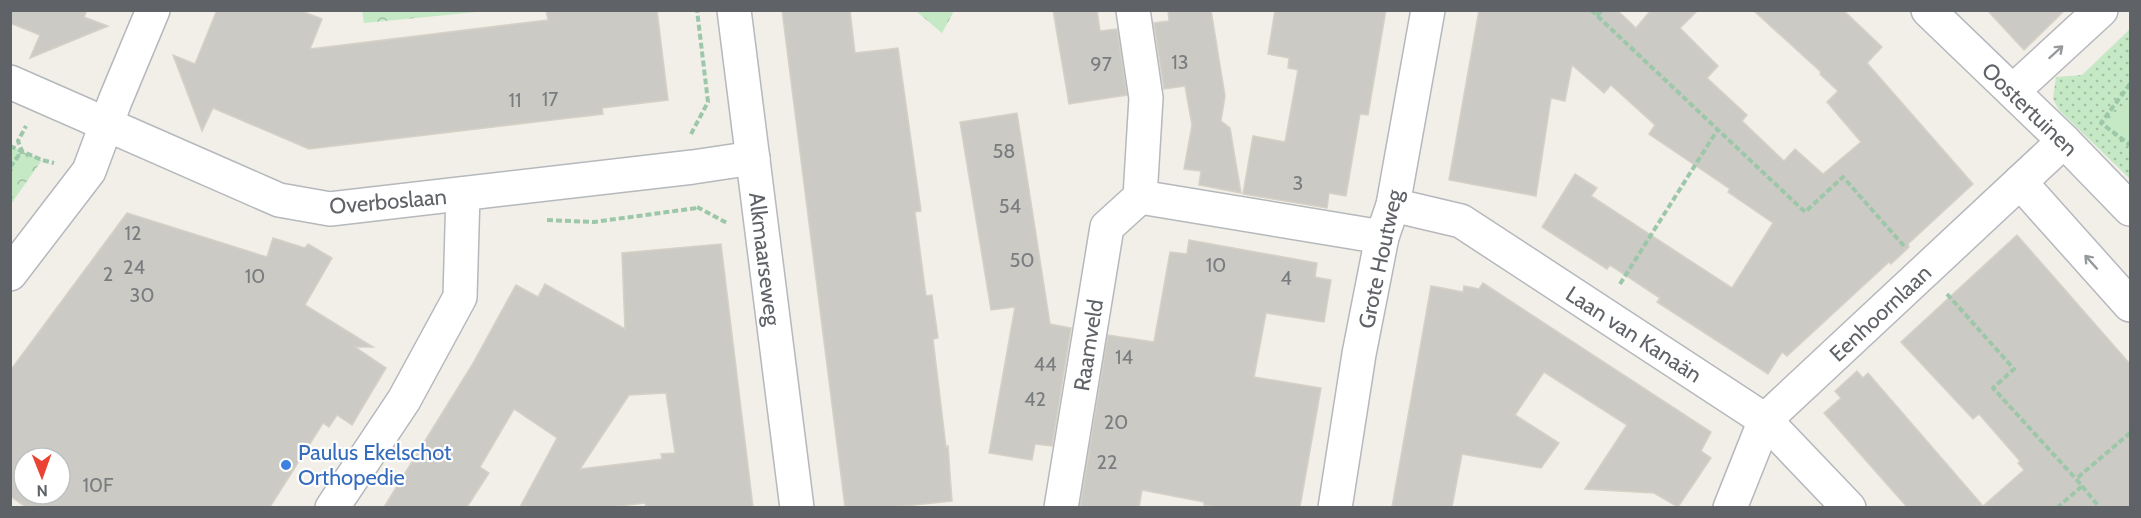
<svg xmlns="http://www.w3.org/2000/svg" width="2141" height="518" viewBox="0 0 2141 518" font-family="Cabin,sans-serif">
<style>
.grass{fill:url(#grass-dots)}
.park{fill:url(#park-crowns)}
.pitch{fill:#c5e8c5}
.building{fill:#cccac5;stroke:#d6d1c6;stroke-width:1.5;fill-rule:evenodd}
.lines{fill:none;stroke-linecap:round;stroke-linejoin:round}
.minor-casing{stroke:#b5b8bc;stroke-width:36}
.path{stroke:#9cc7a9;stroke-width:4;stroke-dasharray:6 3;stroke-linecap:butt}
.minor{stroke:#fff;stroke-width:33}
.oneway{stroke:#979a9d}
.shop-dot{fill:#3f7fe0;stroke:#fff;stroke-width:2}
.labels{text-anchor:middle;stroke-width:4.5;stroke-linejoin:round;paint-order:stroke}
.number-label{font-size:20px;fill:#7a7d7f}
.street-label{font-size:22px;fill:#5f6368;stroke:#fff}
.shop-label{font-size:22px;fill:#366cbe;stroke:#fff;text-anchor:start}
</style>
<defs>
<pattern id="grass-dots" width="8" height="8" patternUnits="userSpaceOnUse" patternTransform="scale(1.5)"><rect width="8" height="8" fill="#c5e8c5"/><path d="M2 2h.1M6 6h.1" fill="none" stroke="#a3c0a4" stroke-width="1.8" stroke-linecap="round"/></pattern>
<pattern id="park-crowns" width="20" height="18" patternUnits="userSpaceOnUse" patternTransform="scale(1.5)"><rect width="20" height="18" fill="#c5e8c5"/><path d="M2 6a3 3 0 1 1 6 0M12 15a3 3 0 1 1 6 0" fill="none" stroke="#a3c0a4"/></pattern>
</defs>
<rect width="100%" height="100%" fill="#f1efe8"/>
<polygon class="grass" points="2130,29 2130,179 2059,110 2053,99 2056,77 2082,75"/>
<g class="park">
<polygon points="498,10 364,23 362,11 362,10"/>
<polygon points="916,11 916,10 954,11 942,33"/>
<polygon points="11,146 42,160 11,204"/>
</g>
<polygon class="pitch" points="2130,97 2130,141 2109,124"/>
<g class="building">
<polygon points="10,10 87,10 84,17 108,26 30,58 40,35 10,23"/>
<polygon points="217,10 299,10 322,19 310,49 548,20 546,10 657,10 668,100 602,108 603,114 309,149 213,108 202,131 173,55 195,64"/>
<polygon points="782,10 850,10 855,53 898,48 921,211 915,212 926,296 932,295 938,338 933,339 946,447 948,446 952,501 894,507 845,507"/>
<polygon points="1053,10 1097,10 1100,31 1117,29 1127,95 1069,104"/>
<polygon points="1168,10 1211,10 1225,96 1221,121 1230,128 1241,193 1199,185 1201,171 1184,169 1192,125 1185,86 1164,89 1154,23 1169,21"/>
<polygon points="1275,10 1386,10 1368,115 1360,114 1346,196 1329,193 1327,208 1243,194 1253,136 1285,142 1298,70 1288,68 1289,58 1268,54"/>
<polygon points="1479,10 1617,10 1636,28 1651,10 1698,10 1680,28 1718,66 1707,78 1747,115 1742,121 1784,161 1795,149 1823,174 1861,142 1827,102 1838,91 1820,74 1821,72 1753,10 1843,10 1882,47 1867,63 1973,184 1908,244 1909,247 1891,264 1889,262 1787,356 1782,352 1768,374 1657,302 1660,298 1610,265 1607,269 1542,227 1575,174 1597,188 1591,196 1732,288 1773,223 1728,192 1730,189 1649,134 1655,125 1611,85 1604,93 1572,65 1565,101 1551,98 1536,196 1449,180"/>
<polygon points="1987,10 2065,10 2024,50"/>
<polygon points="1017,113 1050,324 1071,328 1052,446 1035,444 1032,460 989,453 1015,307 991,310 960,122"/>
<path d="M127,213L267,257L273,238L305,248L308,244L332,258L305,305L373,347H355L386,368L352,425L337,415L329,427L323,423L270,507H26L10,496V371ZM24,458H60V494H24Z"/>
<polygon points="2017,235 2130,364 2130,507 1907,507 1824,413 1841,398 1835,391 1857,371 1863,378 1868,373 1983,506 2024,470 2018,463 2020,461 1979,414 1973,419 1901,342"/>
<polygon points="1189,240 1317,263 1315,277 1331,280 1324,322 1266,313 1254,377 1321,388 1300,507 1217,507 1204,505 1204,502 1142,490 1139,507 1080,507 1108,335 1154,342 1170,252 1187,254"/>
<path d="M721,244L753,507H646L645,503L612,507H520L557,438L514,409L480,467L489,473L467,507H384L472,365L516,285L538,297L545,284L625,329L622,253ZM666,393L675,453L661,454L662,459L580,469L629,395Z"/>
<polygon points="1483,283 1711,432 1701,451 1711,458 1678,507 1654,493 1585,489 1627,425 1544,372 1515,415 1559,443 1541,468 1462,454 1452,507 1392,507 1431,286 1463,292 1464,286 1479,289"/>
</g>
<g class="lines">
<defs>
<g id="minor">
<polyline points="734,10 797,508"/>
<polyline points="1928,10 2064,141 2130,209"/>
<polyline points="10,82 279,200 330,209 693,167 753,158"/>
<polyline points="2013,91 2101,10"/>
<polyline points="2020,182 2130,305"/>
<polyline points="1140,197 1382,237"/>
<polyline points="1393,205 1461,221 1765,420 1849,508"/>
<polyline points="10,274 89,171 115,101 153,10"/>
<polyline points="332,508 404,400 460,297 463,194"/>
<polyline points="1061,508 1107,227 1140,197 1146,98 1133,10"/>
<polyline points="1335,508 1359,354 1382,237 1393,205 1428,10"/>
<polyline points="1730,508 1765,420 2064,141"/>
</g>
</defs>
<use href="#minor" class="minor-casing"/>
<g class="path">
<polyline points="1591,10 1805,212 1843,177 1904,246"/>
<polyline points="1597,16 1602,10"/>
<polyline points="2130,84 2101,123 2130,145"/>
<polyline points="691,134 708,102 697,10"/>
<polyline points="10,146 42,160 54,163"/>
<polyline points="10,167 22,151 18,141 26,126"/>
<polyline points="697,207 727,223"/>
<polyline points="547,220 594,222 697,208"/>
<polyline points="1620,284 1718,129"/>
<polyline points="1947,294 2014,369 1993,388 2076,479"/>
<polyline points="2082,486 2100,508"/>
<polyline points="2057,508 2082,486 2076,479 2130,433"/>
</g>
<use href="#minor" class="minor"/>
</g>
<defs><path id="oneway-shaft" d="M-6 0H5M1.5-3L5.5 0L1.5 3" fill="none" stroke-width="1.6" stroke-linecap="round" stroke-linejoin="round" transform="scale(1.5)"/></defs>
<g class="oneway">
<use href="#oneway-shaft" transform="translate(2056 52) rotate(-42)"/>
<use href="#oneway-shaft" transform="translate(2091 262) rotate(-132)"/>
</g>
<circle class="shop-dot" cx="286" cy="465" r="6"/>
<g class="labels">
<g class="number-label">
<text x="1180" y="69">13</text>
<text x="1101" y="71">97</text>
<text x="550" y="106">17</text>
<text x="515" y="107">11</text>
<text x="1004" y="158">58</text>
<text x="1298" y="190">3</text>
<text x="1010" y="213">54</text>
<text x="133" y="240">12</text>
<text x="1022" y="267">50</text>
<text x="1216" y="272">10</text>
<text x="134" y="274">24</text>
<text x="108" y="281">2</text>
<text x="255" y="283">10</text>
<text x="1286" y="285">4</text>
<text x="142" y="302">30</text>
<text x="1124" y="364">14</text>
<text x="1045" y="371">44</text>
<text x="1035" y="406">42</text>
<text x="1116" y="429">20</text>
<text x="1107" y="469">22</text>
<text x="98" y="492">10F</text>
</g>
<g class="street-label">
<text transform="translate(2030 109) rotate(44)" y="8">Oostertuinen</text>
<text transform="translate(388 201) rotate(-5)" y="8">Overboslaan</text>
<text transform="translate(765 259) rotate(83)" y="8">Alkmaarseweg</text>
<text transform="translate(1380 259) rotate(-78)" y="8">Grote Houtweg</text>
<text transform="translate(1880 313) rotate(-43)" y="8">Eenhoornlaan</text>
<text transform="translate(1634 334) rotate(33)" y="8">Laan van Kanaän</text>
<text transform="translate(1088 345) rotate(-81)" y="8">Raamveld</text>
</g>
<g class="shop-label">
<text x="298" y="460">Paulus Ekelschot<tspan x="298" dy="25">Orthopedie</tspan></text>
</g>
</g>
<rect width="2141" height="518" fill="none" stroke="#5f6368" stroke-width="24"/>
<g transform="translate(42 476) rotate(179)"><circle r="28" fill="#ffffff" stroke="#bfc1c3" stroke-width="1.5"/>
<path d="M0-4.5L10 22L0 15L-10 22Z" fill="#ea4335"/>
<text y="-9" font-size="16" font-weight="bold" text-anchor="middle" fill="#5f6368">N</text>
</g>
</svg>
